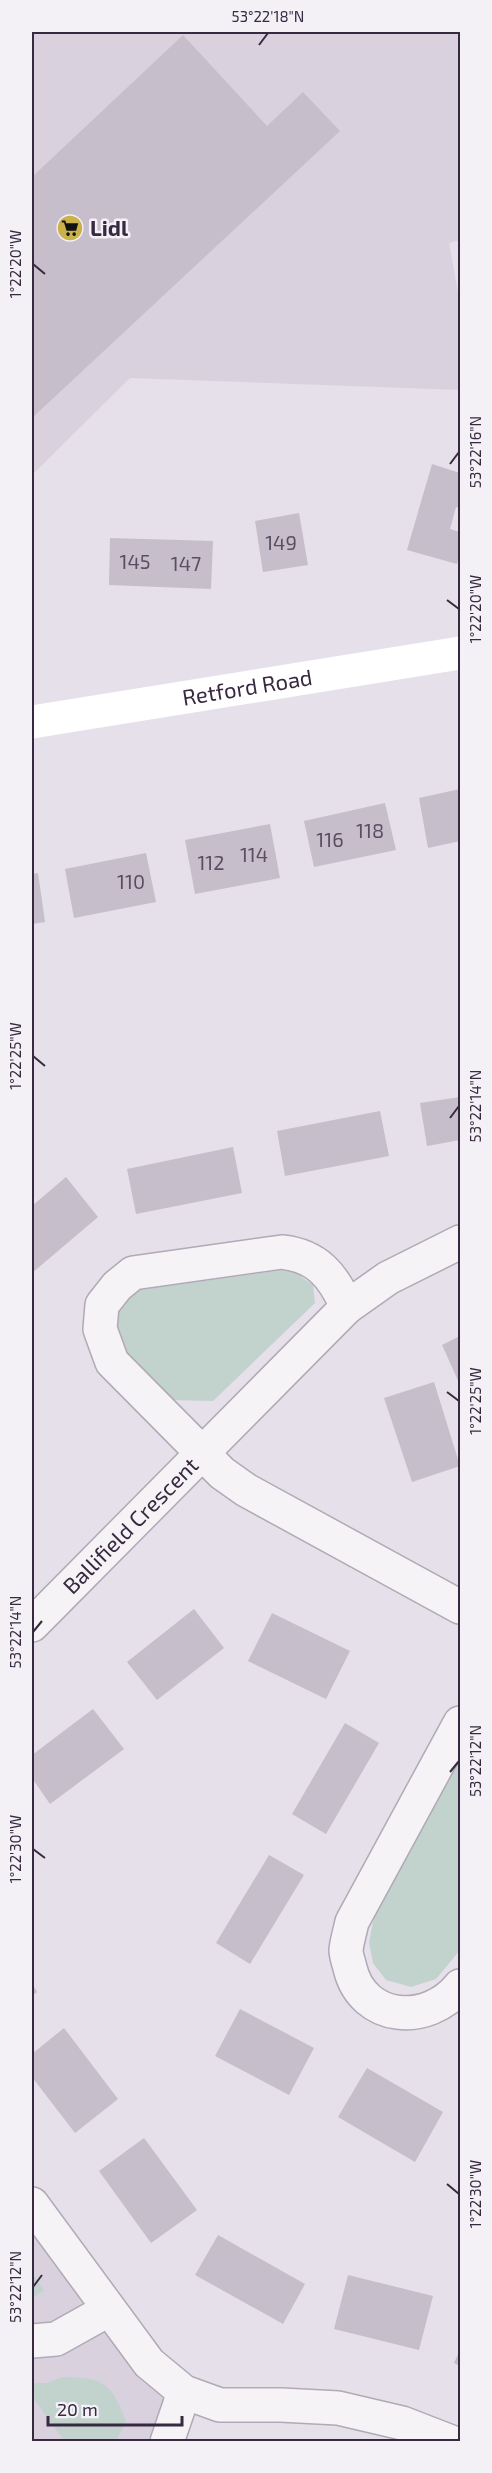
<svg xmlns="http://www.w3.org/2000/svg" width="492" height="2473" viewBox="0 0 492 2473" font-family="'Exo 2',sans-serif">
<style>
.built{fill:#d9d2de}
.green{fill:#c2d2cd}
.building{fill:#c6becb}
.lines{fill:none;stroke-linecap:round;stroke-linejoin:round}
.street-casing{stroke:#b1a9b6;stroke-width:36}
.street{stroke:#f6f3f7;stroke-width:33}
.secondary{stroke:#fff;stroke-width:33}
.ticks{fill:none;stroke:#372940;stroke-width:2}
.labels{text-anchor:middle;stroke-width:5;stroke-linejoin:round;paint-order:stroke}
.number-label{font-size:20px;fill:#5b4e63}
.poi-label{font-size:22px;font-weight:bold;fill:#372940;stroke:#f3f0f6;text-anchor:start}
.street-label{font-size:22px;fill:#372940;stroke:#f3f0f6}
.neatline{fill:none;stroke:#372940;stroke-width:2}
.ticks-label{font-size:15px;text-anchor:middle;fill:#372940}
</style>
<rect width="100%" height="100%" fill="#e5e0e9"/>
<g class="built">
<polygon points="32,32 460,32 460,240 449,243 460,303 460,390 130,378 32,475"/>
<polygon points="32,2204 184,2392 166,2441 32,2441"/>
</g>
<g class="green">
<polygon points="290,1269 313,1285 315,1303 213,1401 172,1400 120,1352 117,1327 118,1308 139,1290"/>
<polygon points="460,1759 460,1950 436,1979 411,1987 386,1980 373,1963 369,1942 375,1912"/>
<polygon points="32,2273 44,2290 32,2299"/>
<path d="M63,2377C104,2378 111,2382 126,2421L116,2441H64L32,2396V2383H47Z"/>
</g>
<g class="building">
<polygon points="183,35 267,126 303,92 340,131 32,418 32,177"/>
<polygon points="432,464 460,473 460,508 456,507 450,529 460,532 460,552 457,564 407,550"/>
<polygon points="299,513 308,565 263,572 255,521"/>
<polygon points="110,538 213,541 211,589 109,585"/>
<polygon points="460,789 460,841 428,848 419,798"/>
<polygon points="385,803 396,850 314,867 304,821"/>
<polygon points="270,824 280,878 195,894 185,840"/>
<polygon points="146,853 156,902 74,918 65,869"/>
<polygon points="38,873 45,922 32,924 32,874"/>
<polygon points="460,1097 460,1140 427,1146 420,1103"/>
<polygon points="380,1111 389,1156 285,1176 277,1131"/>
<polygon points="233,1147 242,1193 136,1214 127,1169"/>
<polygon points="66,1177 98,1217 32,1273 32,1206"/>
<polygon points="460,1336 460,1385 442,1345"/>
<polygon points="434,1382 460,1466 412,1482 384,1398"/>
<polygon points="194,1609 224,1648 157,1700 127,1662"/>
<polygon points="272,1613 350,1651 326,1699 248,1661"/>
<polygon points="93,1709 124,1749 50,1804 32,1778 32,1755"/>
<polygon points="345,1723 379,1743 326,1834 292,1814"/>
<polygon points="269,1855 304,1875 250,1964 216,1943"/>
<polygon points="32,1983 37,1992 32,1996"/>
<polygon points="240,2009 314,2048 289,2095 215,2056"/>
<polygon points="64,2028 118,2099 75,2133 32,2077 32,2054"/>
<polygon points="367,2068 443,2112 415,2162 338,2117"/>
<polygon points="144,2138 197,2210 151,2243 99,2171"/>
<polygon points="218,2235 305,2284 283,2324 195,2275"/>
<polygon points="348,2275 433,2296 419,2350 334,2329"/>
<polygon points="460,2350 460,2366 454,2363"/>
</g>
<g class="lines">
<defs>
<g id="street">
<path d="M347,1307C333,1275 317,1256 282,1252L133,1273L117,1286L102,1305L100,1329L112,1362L222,1473L246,1490L460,1607"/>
<path id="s1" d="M32,1625L347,1307L388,1278L460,1242"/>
<path d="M460,1723L352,1922C350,1931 347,1941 346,1950C346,1956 349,1963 350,1968C363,2022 428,2026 460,1986"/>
<polyline points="32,2204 149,2363 184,2392 220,2405 281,2405 338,2408 402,2423 451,2442"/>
<polyline points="32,2341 56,2339 108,2310"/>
<polyline points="167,2442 184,2392"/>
</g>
</defs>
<use href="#street" class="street-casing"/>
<use href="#street" class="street"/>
<path class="secondary" id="s2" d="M32,722L460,653"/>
</g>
<path class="ticks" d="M259,45L268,33M33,264L45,274M450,464L459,452M447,600L459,609M33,1056L45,1066M450,1118L459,1106M447,1392L459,1401M33,1632L42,1621M450,1772L459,1761M33,1849L45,1858M447,2184L459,2194M33,2287L42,2275"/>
<defs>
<symbol id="supermarket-disc" viewBox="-11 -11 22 22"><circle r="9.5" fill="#cab149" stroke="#f3f0f6"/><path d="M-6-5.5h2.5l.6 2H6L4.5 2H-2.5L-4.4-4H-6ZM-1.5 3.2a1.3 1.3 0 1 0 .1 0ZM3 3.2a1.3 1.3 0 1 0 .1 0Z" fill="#111"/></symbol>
</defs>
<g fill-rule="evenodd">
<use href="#supermarket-disc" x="55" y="213" width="30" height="30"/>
</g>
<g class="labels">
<g class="number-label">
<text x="281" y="550">149</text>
<text x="135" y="569">145</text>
<text x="186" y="571">147</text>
<text x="370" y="838">118</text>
<text x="330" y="847">116</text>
<text x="254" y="862">114</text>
<text x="211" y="870">112</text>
<text x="131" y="889">110</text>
</g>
<g class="poi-label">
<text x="90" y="236">Lidl</text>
</g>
<g class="street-label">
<text dy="8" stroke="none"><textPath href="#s2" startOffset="218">Retford Road</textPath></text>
<text dy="8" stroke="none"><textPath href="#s1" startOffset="140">Ballifield Crescent</textPath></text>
</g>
</g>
<rect width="492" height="2473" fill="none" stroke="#f3f0f6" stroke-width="66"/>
<path d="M48 2416v9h134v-9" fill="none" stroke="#372940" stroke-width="3"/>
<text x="57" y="2416" font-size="18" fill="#372940" stroke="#f3f0f6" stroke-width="4.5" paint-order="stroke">20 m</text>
<rect x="33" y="33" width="426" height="2407" class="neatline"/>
<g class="ticks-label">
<text x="268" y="22">53°22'18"N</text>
<text transform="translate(16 264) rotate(-90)" y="5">1°22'20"W</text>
<text transform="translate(476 452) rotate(-90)" y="5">53°22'16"N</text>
<text transform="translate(476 609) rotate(-90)" y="5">1°22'20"W</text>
<text transform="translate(16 1056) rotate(-90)" y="5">1°22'25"W</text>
<text transform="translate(476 1106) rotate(-90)" y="5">53°22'14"N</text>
<text transform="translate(476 1401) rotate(-90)" y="5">1°22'25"W</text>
<text transform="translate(16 1632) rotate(-90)" y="5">53°22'14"N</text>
<text transform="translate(476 1761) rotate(-90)" y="5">53°22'12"N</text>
<text transform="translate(16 1849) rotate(-90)" y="5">1°22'30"W</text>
<text transform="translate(476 2194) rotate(-90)" y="5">1°22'30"W</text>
<text transform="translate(16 2287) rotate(-90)" y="5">53°22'12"N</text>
</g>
</svg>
